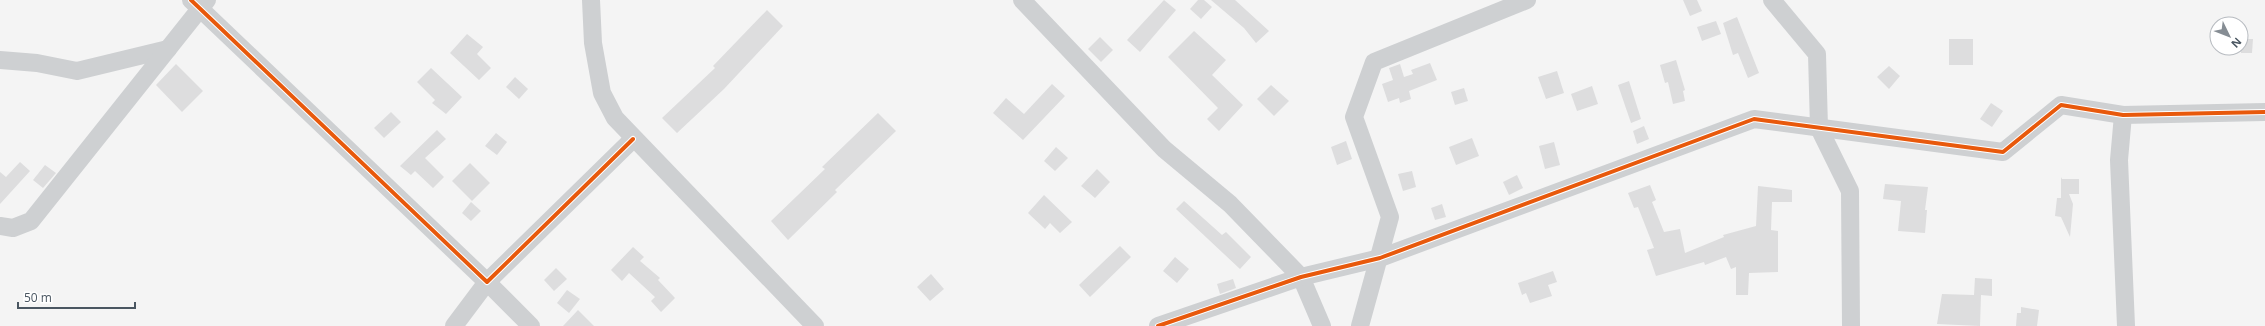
<svg xmlns="http://www.w3.org/2000/svg" width="2265" height="326" viewBox="0 0 2265 326" font-family="'Open Sans',sans-serif">
<style>
.building{fill:#ddddde}
.lines{fill:none;stroke-linecap:round;stroke-linejoin:round}
.street{stroke:#ced0d2;stroke-width:18}
.cycleway-casing{stroke:#fff;stroke-width:6}
.cycleway{stroke:#e8590c;stroke-width:4}
</style>
<rect width="100%" height="100%" fill="#f4f4f4"/>
<g class="building">
<polygon points="1164,0 1176,10 1140,52 1127,40"/>
<polygon points="1198,0 1204,0 1212,7 1201,19 1190,9"/>
<polygon points="1211,0 1235,0 1269,31 1256,43 1244,28"/>
<polygon points="1683,0 1697,0 1702,11 1690,16"/>
<polygon points="767,10 783,26 724,89 677,133 662,118 715,68 713,66"/>
<polygon points="1737,17 1759,73 1748,78 1738,53 1733,55 1723,23"/>
<polygon points="1716,21 1721,34 1702,41 1697,27"/>
<polygon points="1194,31 1226,60 1212,75 1243,105 1219,131 1207,119 1218,108 1168,57"/>
<polygon points="467,34 483,47 477,54 491,68 479,80 450,53"/>
<polygon points="1100,37 1113,50 1101,62 1088,49"/>
<rect x="1949" y="39" width="24" height="26"/>
<polygon points="2241,39 2253,39 2252,53 2241,53"/>
<polygon points="1676,60 1685,90 1683,91 1685,101 1673,104 1668,82 1665,83 1660,65"/>
<polygon points="1430,63 1437,80 1409,91 1411,99 1400,103 1399,98 1388,102 1382,84 1393,80 1389,68 1400,64 1404,77 1413,74 1411,70"/>
<polygon points="176,64 203,91 182,112 156,85"/>
<polygon points="1889,66 1900,76 1889,89 1877,77"/>
<polygon points="431,68 462,97 446,114 432,103 435,100 417,82"/>
<polygon points="1557,71 1564,93 1546,99 1538,77"/>
<polygon points="515,77 528,89 519,99 506,87"/>
<polygon points="1629,81 1641,119 1631,123 1618,85"/>
<polygon points="1052,84 1065,96 1023,140 993,113 1006,98 1024,114"/>
<polygon points="1271,85 1289,101 1274,116 1257,99"/>
<polygon points="1592,86 1598,104 1577,111 1571,94"/>
<polygon points="1464,88 1468,101 1455,105 1451,92"/>
<polygon points="1991,103 2003,111 1992,127 1980,119"/>
<polygon points="391,112 401,122 384,138 374,128"/>
<polygon points="878,113 896,131 835,190 837,192 788,240 771,221 825,169 822,167"/>
<polygon points="1644,126 1649,139 1637,144 1633,131"/>
<polygon points="437,130 446,139 425,158 444,177 433,188 415,171 411,175 400,166"/>
<polygon points="496,133 507,142 497,155 485,146"/>
<polygon points="1472,138 1479,156 1456,165 1449,147"/>
<polygon points="1346,141 1352,159 1337,165 1331,147"/>
<polygon points="1554,142 1560,165 1545,169 1539,146"/>
<polygon points="1056,147 1068,158 1055,171 1044,161"/>
<polygon points="20,162 30,171 0,204 0,172 6,177"/>
<polygon points="470,163 490,183 472,201 452,181"/>
<polygon points="45,165 56,173 43,188 33,180"/>
<polygon points="1097,169 1110,182 1095,198 1081,186"/>
<polygon points="1412,171 1416,187 1403,191 1398,174"/>
<polygon points="1517,175 1523,188 1509,195 1503,182"/>
<polygon points="2061,177 2062,179 2079,179 2079,194 2069,194 2073,204 2070,237 2061,217 2055,216 2057,198 2061,198"/>
<polygon points="1885,184 1928,187 1925,210 1927,210 1925,233 1898,231 1901,201 1883,199"/>
<polygon points="1650,185 1656,200 1652,202 1664,232 1680,229 1685,253 1724,237 1723,235 1756,226 1758,186 1792,190 1792,202 1772,202 1771,230 1778,231 1778,272 1749,273 1748,295 1736,295 1736,267 1731,269 1726,257 1705,265 1704,262 1656,276 1647,250 1654,248 1638,207 1634,208 1628,193"/>
<polygon points="1044,195 1072,222 1060,233 1050,223 1045,229 1028,213"/>
<polygon points="1184,201 1222,235 1226,232 1251,257 1240,269 1176,209"/>
<polygon points="471,202 481,211 471,221 462,213"/>
<polygon points="1442,204 1446,217 1435,220 1431,208"/>
<polygon points="1120,246 1131,257 1090,297 1079,285"/>
<polygon points="633,247 644,257 640,261 660,278 658,280 675,298 661,312 651,301 655,297 629,273 622,281 611,270"/>
<polygon points="1175,257 1189,269 1177,283 1163,271"/>
<polygon points="556,268 567,279 554,291 544,280"/>
<polygon points="1553,271 1557,282 1548,285 1552,296 1530,303 1526,293 1522,295 1518,283"/>
<polygon points="931,274 944,289 930,301 917,287"/>
<polygon points="1975,278 1992,279 1992,296 1981,295 1980,326 1937,324 1942,294 1974,295"/>
<polygon points="1233,279 1236,288 1220,294 1217,284"/>
<polygon points="567,290 580,299 569,313 557,303"/>
<polygon points="2021,307 2039,310 2037,326 2016,326 2017,313 2021,313"/>
<polygon points="578,310 594,326 563,326"/>
</g>
<g class="lines">
<g class="street">
<polyline points="191,0 487,282 633,139"/>
<polyline points="591,0 593,43 602,93 615,118 815,326"/>
<polyline points="1022,0 1164,149 1230,204 1301,277 1322,326"/>
<polyline points="1772,0 1817,54 1819,128 1850,191 1851,326"/>
<polyline points="0,60 37,63 77,71 168,49"/>
<polyline points="2123,115 2119,160 2126,326"/>
<polyline points="0,226 13,228 31,221 207,0"/>
<polyline points="454,326 487,282 531,326"/>
<polyline points="1158,326 1301,277 1380,258 1754,119 2003,152 2061,105 2123,115 2265,112"/>
<polyline points="1360,326 1390,217 1354,117 1374,62 1527,0"/>
</g>
<defs>
<g id="cycleway">
<polyline points="191,0 487,282 633,139"/>
<polyline points="1158,326 1301,277 1380,258 1754,119 2003,152 2061,105 2123,115 2265,112"/>
</g>
</defs>
<use href="#cycleway" class="cycleway-casing"/>
<use href="#cycleway" class="cycleway"/>
</g>
<g transform="translate(2229 36) rotate(133)"><circle r="19" fill="#ffffff" stroke="#b7bbc0"/>
<path d="M0-3L7 15L0 10L-7 15Z" fill="#868d94"/>
<text y="-6" font-size="11" font-weight="bold" text-anchor="middle" fill="#4a5661">N</text>
</g>
<path d="M18 302v6h117v-6" fill="none" stroke="#4a5661" stroke-width="2"/>
<text x="24" y="302" font-size="12" fill="#4a5661" stroke="#ffffff" stroke-width="3" paint-order="stroke">50 m</text>
</svg>
